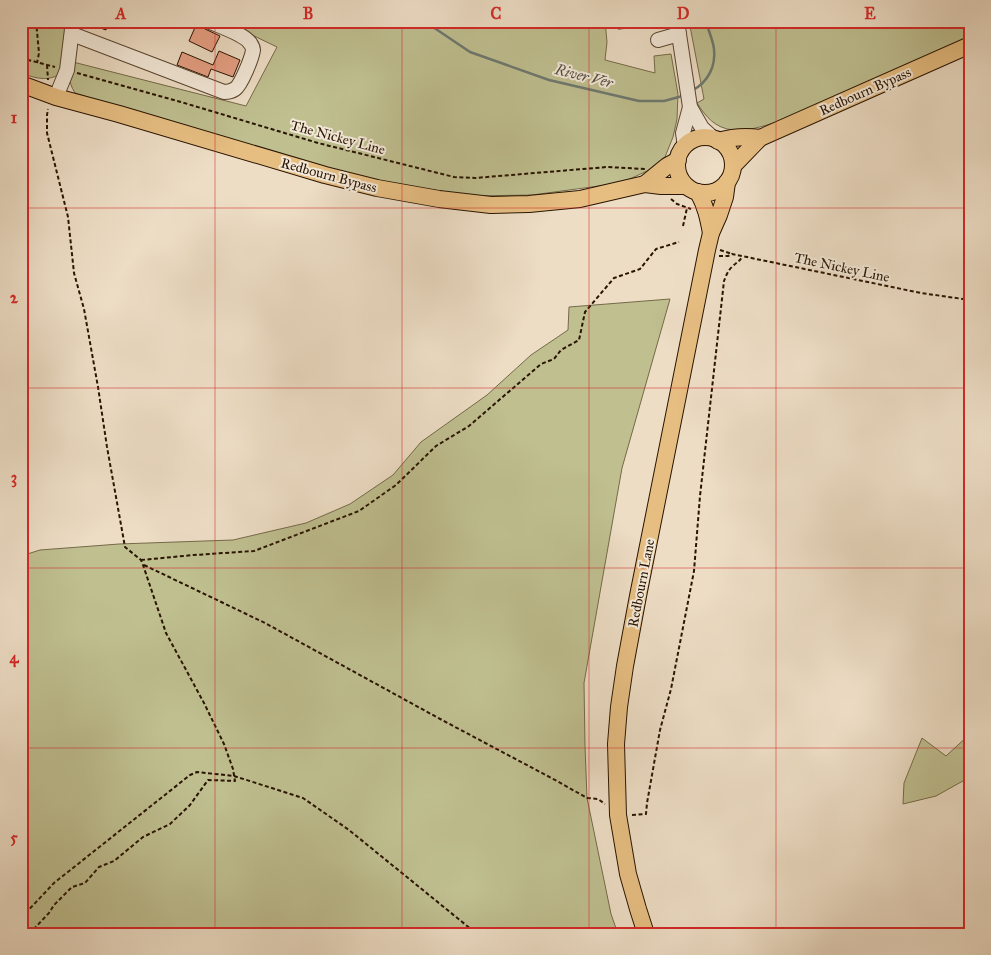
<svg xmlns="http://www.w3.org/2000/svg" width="991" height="955" viewBox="0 0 991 955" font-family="'IM FELL Great Primer',serif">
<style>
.green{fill:#bfbf90;stroke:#746a48}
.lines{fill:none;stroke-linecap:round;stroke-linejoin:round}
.stream{stroke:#6c786f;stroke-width:2.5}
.building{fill:#e6a084;stroke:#291401}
.minor-casing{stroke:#5a4632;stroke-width:16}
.major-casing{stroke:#291401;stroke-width:18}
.path{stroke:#291401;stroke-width:2;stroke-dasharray:4 2.5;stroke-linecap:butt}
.minor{stroke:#f3e9d9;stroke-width:14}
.major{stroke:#e6be82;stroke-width:16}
.grid{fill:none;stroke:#d62828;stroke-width:1;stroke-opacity:0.55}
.labels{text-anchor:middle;stroke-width:4;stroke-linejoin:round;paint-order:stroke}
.street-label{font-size:14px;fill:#291401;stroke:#f3e9d9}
.water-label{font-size:15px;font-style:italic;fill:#504e41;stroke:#f3e9d9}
.neatline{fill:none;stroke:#d62828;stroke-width:2}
.grid-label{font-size:16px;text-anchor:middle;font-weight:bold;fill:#d62828}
</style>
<rect width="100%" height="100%" fill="#edddc5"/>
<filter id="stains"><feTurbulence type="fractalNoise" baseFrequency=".004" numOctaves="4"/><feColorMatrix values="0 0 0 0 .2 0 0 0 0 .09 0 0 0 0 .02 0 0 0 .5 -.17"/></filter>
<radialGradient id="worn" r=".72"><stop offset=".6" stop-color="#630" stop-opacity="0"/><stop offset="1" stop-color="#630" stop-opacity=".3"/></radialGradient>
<g class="green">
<path d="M21,21H67L60,74C47,82 35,78 21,73Z"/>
<path d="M223,21H605L607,42L605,60L655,73L654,56L671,54L678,94L677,119L673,137L665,157L647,171L621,183L532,195L469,196L362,178L145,115L75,93C67,80 70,76 73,62L246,106L277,47Z"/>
<path d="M689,21H970V38C928,56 886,74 844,93C816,105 763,133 733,130C715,128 706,117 697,103L704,99Z"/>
<polygon points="670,299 622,468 584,683 585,746 587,798 611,914 618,934 21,934 21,556 40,550 119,544 233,540 306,523 350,504 393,475 421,442 487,395 531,355 568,330 569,307"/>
<polygon points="970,734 970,777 936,796 903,804 904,783 922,738 946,756"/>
</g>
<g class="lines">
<g class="stream">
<polyline points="403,21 427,23 470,52 549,80 639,101 664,101 679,97 683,95"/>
<path d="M693,90C708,82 716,66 714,49C713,40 708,30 706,21"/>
</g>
</g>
<g class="building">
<polygon points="84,21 109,21 106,30 84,22"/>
<polygon points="618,21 642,21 642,27 618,29"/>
<polygon points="197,23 205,29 220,36 212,52 189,41"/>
<polygon points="219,51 240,60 233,77 211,69 208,77 177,65 182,52 213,65"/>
</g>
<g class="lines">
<defs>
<g id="minor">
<polyline points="677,21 690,107 702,128 714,139"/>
<path d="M72,34L224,92C227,92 232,91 235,89C241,85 252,58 253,50C253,47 252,46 250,43C244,34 219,26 208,21"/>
<polyline points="658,40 679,34"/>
<polyline points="56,97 67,70 73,21"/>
<polyline points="685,146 683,133 690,107"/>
</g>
<g id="major">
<polyline points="21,84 56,97 119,114 325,175 377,188 439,199 491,205 529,204 580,199 645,184 661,186 686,186"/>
<circle cx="705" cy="165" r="28"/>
<path d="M718,141C732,137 746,136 760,138"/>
<polyline points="733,166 760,138 970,45"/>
<polyline points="645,184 667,166 678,160"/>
<path d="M698,192C706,207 708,217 711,233"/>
<polyline points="646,934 638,909 628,874 618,815 616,744 619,707 625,666 638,596 707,250 711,233 719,215 725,197 727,182"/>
</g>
</defs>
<use href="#minor" class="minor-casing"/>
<use href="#major" class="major-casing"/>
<g class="path">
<polyline points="36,21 39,53 37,63"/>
<polyline points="21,58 55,67"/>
<polyline points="47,65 48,80"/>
<polyline points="77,73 181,102 318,143 454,177 475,178 607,167 645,169"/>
<polyline points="671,199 677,204 691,209"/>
<polyline points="683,226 687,208"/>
<polyline points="720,250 732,254"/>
<polyline points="719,256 728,256 732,254 921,293 970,300"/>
<polyline points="141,560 194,555 254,551 359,511 396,485 436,446 469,426 541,364 554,359 561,350 579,340 585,312 614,278 640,269 656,249 679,242"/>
<polyline points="144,565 265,623 442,720 557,781 587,798 598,799 605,804"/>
<path d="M632,815L646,814L647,803L660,730L671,689L694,571L700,496L724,281C726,276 728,270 733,266C737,262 739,262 742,257"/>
<polyline points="21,918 54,883 190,775 197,772 234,776 303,798 349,830 477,934"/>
<polyline points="29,934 49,913 54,905 72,887 85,883 99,867 114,861 143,837 170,824 190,805 208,780 235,781 233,769 224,744 204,703 166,633 143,565 141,560 125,547 107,447 98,387 84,309 74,273 68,217 47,133 47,115 48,109"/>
</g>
<use href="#minor" class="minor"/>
<use href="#major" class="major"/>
</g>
<path class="grid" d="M215,21V934M402,21V934M589,21V934M776,21V934M21,208H970M21,388H970M21,568H970M21,748H970"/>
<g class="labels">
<g class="street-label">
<text transform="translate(865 91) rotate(-24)" y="5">Redbourn Bypass</text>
<text transform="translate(338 137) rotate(15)" y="5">The Nickey Line</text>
<text transform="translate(329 175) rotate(15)" y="5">Redbourn Bypass</text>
<text transform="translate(842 267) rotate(12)" y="5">The Nickey Line</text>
<text transform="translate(641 583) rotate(-79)" y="5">Redbourn Lane</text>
</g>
<g class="water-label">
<text transform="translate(584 76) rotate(14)" y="5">River Ver</text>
</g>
</g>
<rect width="991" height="955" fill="none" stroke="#edddc5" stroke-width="55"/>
<rect x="28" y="28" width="936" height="900" class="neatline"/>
<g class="grid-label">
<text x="121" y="19">A</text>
<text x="308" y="19">B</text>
<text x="496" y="19">C</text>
<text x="683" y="19">D</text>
<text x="870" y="19">E</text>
<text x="14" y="123">1</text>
<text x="14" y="303">2</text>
<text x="14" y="483">3</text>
<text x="14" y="663">4</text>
<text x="14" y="843">5</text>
</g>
<rect width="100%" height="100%" filter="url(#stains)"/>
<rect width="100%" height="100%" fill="url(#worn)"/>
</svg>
